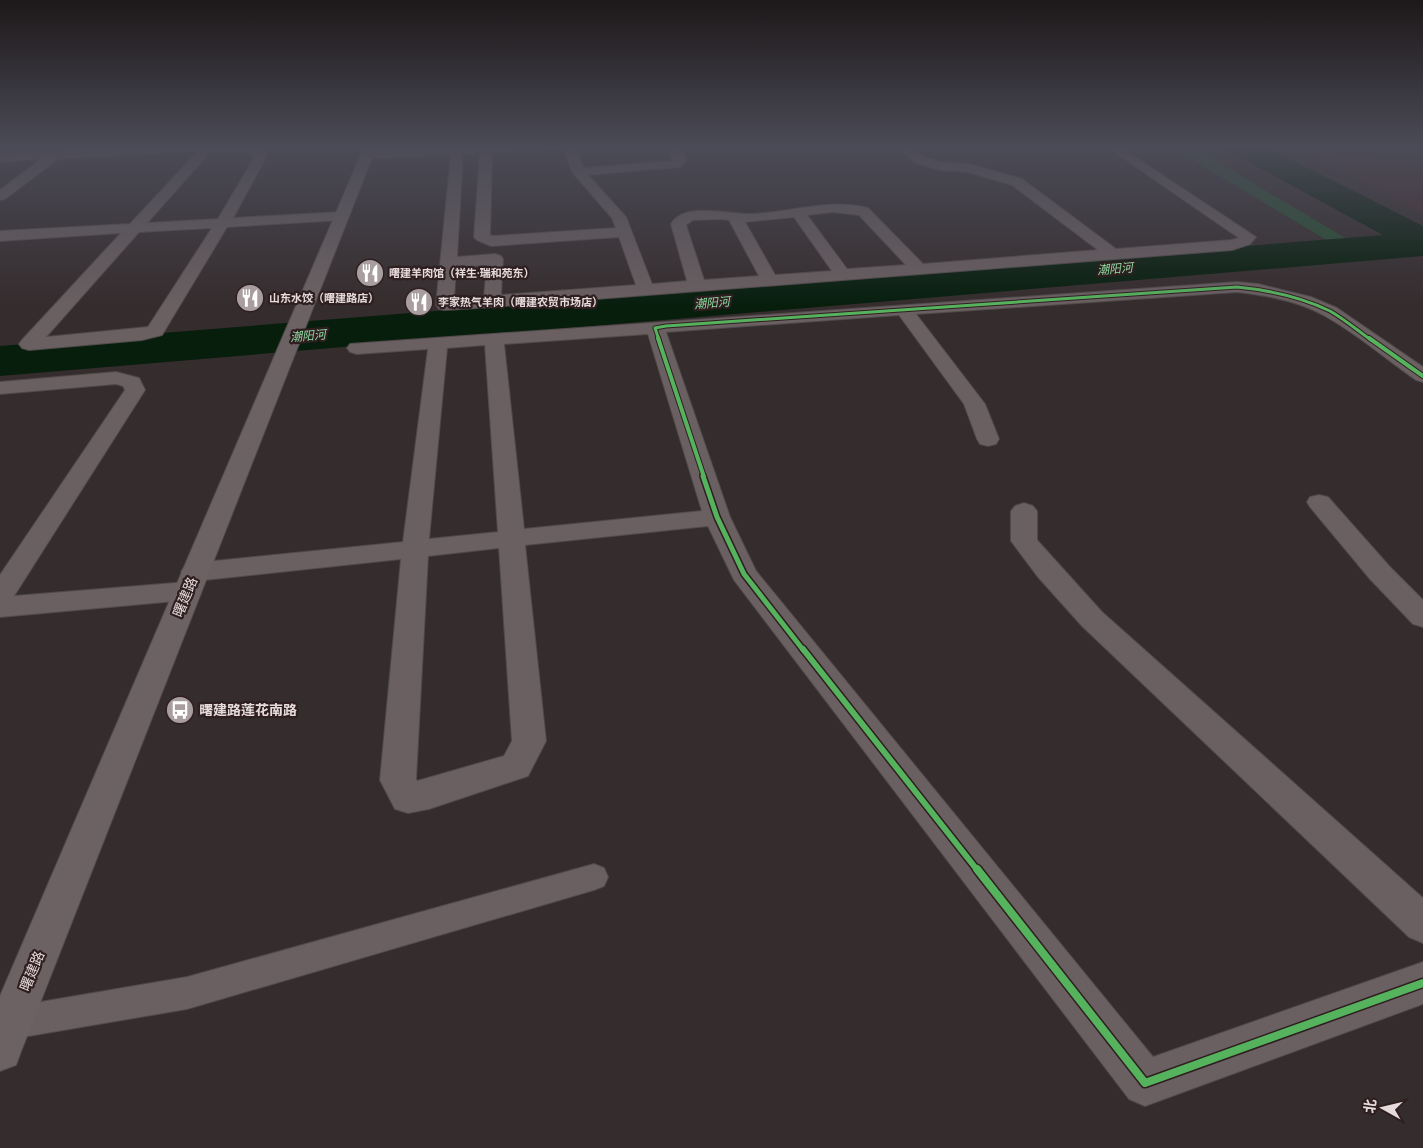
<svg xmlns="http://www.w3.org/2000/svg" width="1423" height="1148" viewBox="0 0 1423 1148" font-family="Raleway,'Noto Sans SC',sans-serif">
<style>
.built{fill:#422c2f}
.green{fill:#254f30}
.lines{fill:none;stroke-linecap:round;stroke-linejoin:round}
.river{fill:#071e0d;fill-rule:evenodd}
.lane-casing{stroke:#50494a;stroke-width:2}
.street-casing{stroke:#50494a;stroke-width:2}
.secondary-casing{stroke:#50494a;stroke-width:2}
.lane{fill:#6a5f61;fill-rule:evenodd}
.street{fill:#6a5f61;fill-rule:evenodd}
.secondary{fill:#6c6263;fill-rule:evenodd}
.cycleway-far4-casing{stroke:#2f1f21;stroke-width:5}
.cycleway-far3-casing{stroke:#2f1f21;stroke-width:6}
.cycleway-far2-casing{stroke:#2f1f21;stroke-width:8}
.cycleway-far1-casing{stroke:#2f1f21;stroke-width:9}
.cycleway-casing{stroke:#2f1f21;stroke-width:11}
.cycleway-far4{stroke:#56b35d;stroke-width:3}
.cycleway-far3{stroke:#56b35d;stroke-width:4}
.cycleway-far2{stroke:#56b35d;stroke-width:5}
.cycleway-far1{stroke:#56b35d;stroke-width:6}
.cycleway{stroke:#56b35d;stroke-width:8}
.labels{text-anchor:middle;stroke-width:4.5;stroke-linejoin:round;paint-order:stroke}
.far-poi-label{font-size:11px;font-weight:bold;fill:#e6dbdc;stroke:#2f1f21;text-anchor:start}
.far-water-label{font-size:12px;font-style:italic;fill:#8ddda1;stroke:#2f1f21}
.street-label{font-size:14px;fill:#e6dbdc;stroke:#2f1f21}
.poi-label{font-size:14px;font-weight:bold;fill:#e6dbdc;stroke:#2f1f21;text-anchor:start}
</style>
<rect width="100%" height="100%" fill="#352c2d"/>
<polygon class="built" points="1291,146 1423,166 1423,214"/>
<polygon class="green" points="1167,145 1190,145 1345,238 1346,244 1340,248"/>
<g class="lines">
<polygon class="river" points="1224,145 1262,145 1423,226 1423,256 0,376 0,346 1383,235 1228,151"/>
<defs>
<polygon id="lane" points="594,864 604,868 608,877 604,886 594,890 187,1009 11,1039 0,1034 0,1012 11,1007 187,977"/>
<g id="street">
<path d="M185,145C205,145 254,139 268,154L233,218L342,212L347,213L349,216L347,219L342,220L227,227L162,335L142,340L29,350L22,348L19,344L22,340L121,233L0,241V231L130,224L198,151L58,159L5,199L0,200V190L41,159L0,162V154ZM211,151L247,153L255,156L218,219L147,223ZM212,228L148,327L46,337L139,232Z"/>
<path d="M500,145H575L583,168L672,161L670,145H682L686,160L680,167L588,175L626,217L652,284L687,281L671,224C675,217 681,214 689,212C710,208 730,214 750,214C790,213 828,198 868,208L923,264L1098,250L1012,185L968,172L940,170L916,163L895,145H908L924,157L941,162L969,164L1022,179L1116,249L1231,240L1239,238L1104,145H1117L1256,237L1250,244L1232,250L492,307L445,310L439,309L436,305L451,154L366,159L360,155L366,151ZM564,149L572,172L612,218L616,228L493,236L490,235L492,152ZM480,153L474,237L477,240L491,246L619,237L636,285L501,295L503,259L501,256L495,254L457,257L463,154ZM833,212L859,215L906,265L847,269L807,215ZM794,217L832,271L775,275L745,222ZM721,219L729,220L759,276L704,280L686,225L693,220ZM487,265L484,297L454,299L456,267Z"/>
<path d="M1237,282L1258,284L1311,297L1337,308L1423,367V382L1416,380C1386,359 1357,334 1325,316C1299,301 1266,295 1237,292L916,314L985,404L999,439L996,444L988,446L980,444L977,439L964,404L899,315L666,332L730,517L756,571L1153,1057L1423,962V1004L1145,1106L1129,1099L734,580L708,526L525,545L546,741L528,776L429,809L408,813L395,809L380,780L401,559L195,581L185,578L181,572L185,566L195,563L403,542L428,349L357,354L350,352L347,348L350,344ZM648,334L702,511L524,529L504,344ZM485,345L498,532L429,539L447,348ZM499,548L512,741L504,756L417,781L416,779L428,556Z"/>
<polygon points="116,372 139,378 145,390 14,596 187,582 197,584 201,591 197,598 187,600 0,617 0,575 125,390 123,386 116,384 0,394 0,382"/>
<polygon points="1319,495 1328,497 1390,567 1423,600 1423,627 1413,624 1370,579 1310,507 1307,502 1310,497"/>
<polygon points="1024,503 1033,506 1037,511 1037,540 1102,612 1423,898 1423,943 1409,937 1082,626 1038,577 1011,541 1011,511 1015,506"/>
</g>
<polygon id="secondary" points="365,145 377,145 22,1049 16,1065 0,1071 0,996"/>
</defs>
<use href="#lane" class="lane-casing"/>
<use href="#street" class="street-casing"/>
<use href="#secondary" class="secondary-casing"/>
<use href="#lane" class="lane"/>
<use href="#street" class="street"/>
<use href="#secondary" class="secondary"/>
<defs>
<path id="cycleway-far4" d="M659,340L655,328L666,326L1237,287C1268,290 1301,297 1330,311C1344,319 1357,330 1371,340"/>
<g id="cycleway-far3">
<polyline points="658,338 704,477"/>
<polyline points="1369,338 1423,376"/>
</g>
<polyline id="cycleway-far2" points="703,476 717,517 744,574 804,651"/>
<polyline id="cycleway-far1" points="803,649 978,871"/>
<polyline id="cycleway" points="977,869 1145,1083 1423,983"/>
</defs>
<use href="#cycleway-far4" class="cycleway-far4-casing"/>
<use href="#cycleway-far3" class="cycleway-far3-casing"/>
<use href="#cycleway-far2" class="cycleway-far2-casing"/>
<use href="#cycleway-far1" class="cycleway-far1-casing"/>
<use href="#cycleway" class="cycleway-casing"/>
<use href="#cycleway-far4" class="cycleway-far4"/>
<use href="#cycleway-far3" class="cycleway-far3"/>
<use href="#cycleway-far2" class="cycleway-far2"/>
<use href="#cycleway-far1" class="cycleway-far1"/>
<use href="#cycleway" class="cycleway"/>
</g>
<linearGradient id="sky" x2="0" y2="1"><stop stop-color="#1d1819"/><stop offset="0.48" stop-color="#4b4b57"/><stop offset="1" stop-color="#4b4b57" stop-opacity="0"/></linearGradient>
<rect width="1423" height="305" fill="url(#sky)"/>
<defs>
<symbol id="restaurant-disc" viewBox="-11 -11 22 22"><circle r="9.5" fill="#a89e9f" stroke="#2f1f21"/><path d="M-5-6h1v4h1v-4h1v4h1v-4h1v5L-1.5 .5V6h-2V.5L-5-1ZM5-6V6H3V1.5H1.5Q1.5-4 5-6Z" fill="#fff"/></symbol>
<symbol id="bus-disc" viewBox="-11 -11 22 22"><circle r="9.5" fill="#a89e9f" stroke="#2f1f21"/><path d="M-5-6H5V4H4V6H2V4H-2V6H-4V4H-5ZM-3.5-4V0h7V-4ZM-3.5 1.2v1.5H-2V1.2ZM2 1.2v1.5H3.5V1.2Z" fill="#fff"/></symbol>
</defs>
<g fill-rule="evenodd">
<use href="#restaurant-disc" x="354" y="257" width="32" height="32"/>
<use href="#restaurant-disc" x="234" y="282" width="32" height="32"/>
<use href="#restaurant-disc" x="403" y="286" width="32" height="32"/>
<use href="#bus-disc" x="164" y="694" width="32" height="32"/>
</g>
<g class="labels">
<g class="far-poi-label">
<text x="389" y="277">曙建羊肉馆（祥生·瑞和苑东）</text>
<text x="269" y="302">山东水饺（曙建路店）</text>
<text x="438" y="306">李家热气羊肉（曙建农贸市场店）</text>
</g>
<g class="far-water-label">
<text transform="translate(1115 269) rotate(-5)" y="4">潮阳河</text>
<text transform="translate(712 303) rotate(-5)" y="4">潮阳河</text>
<text transform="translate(308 336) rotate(-5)" y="4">潮阳河</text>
</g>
<g class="street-label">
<text transform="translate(185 597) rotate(-68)" y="5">曙建路</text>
<text transform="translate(32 971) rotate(-68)" y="5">曙建路</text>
</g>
<g class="poi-label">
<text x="199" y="715">曙建路莲花南路</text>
</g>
</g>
<g transform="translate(1383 1108) rotate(278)" stroke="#2f1f21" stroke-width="4" paint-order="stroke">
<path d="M0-4L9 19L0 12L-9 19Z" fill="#e6dbdc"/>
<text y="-8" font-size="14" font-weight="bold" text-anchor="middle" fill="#e6dbdc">北</text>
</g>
</svg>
